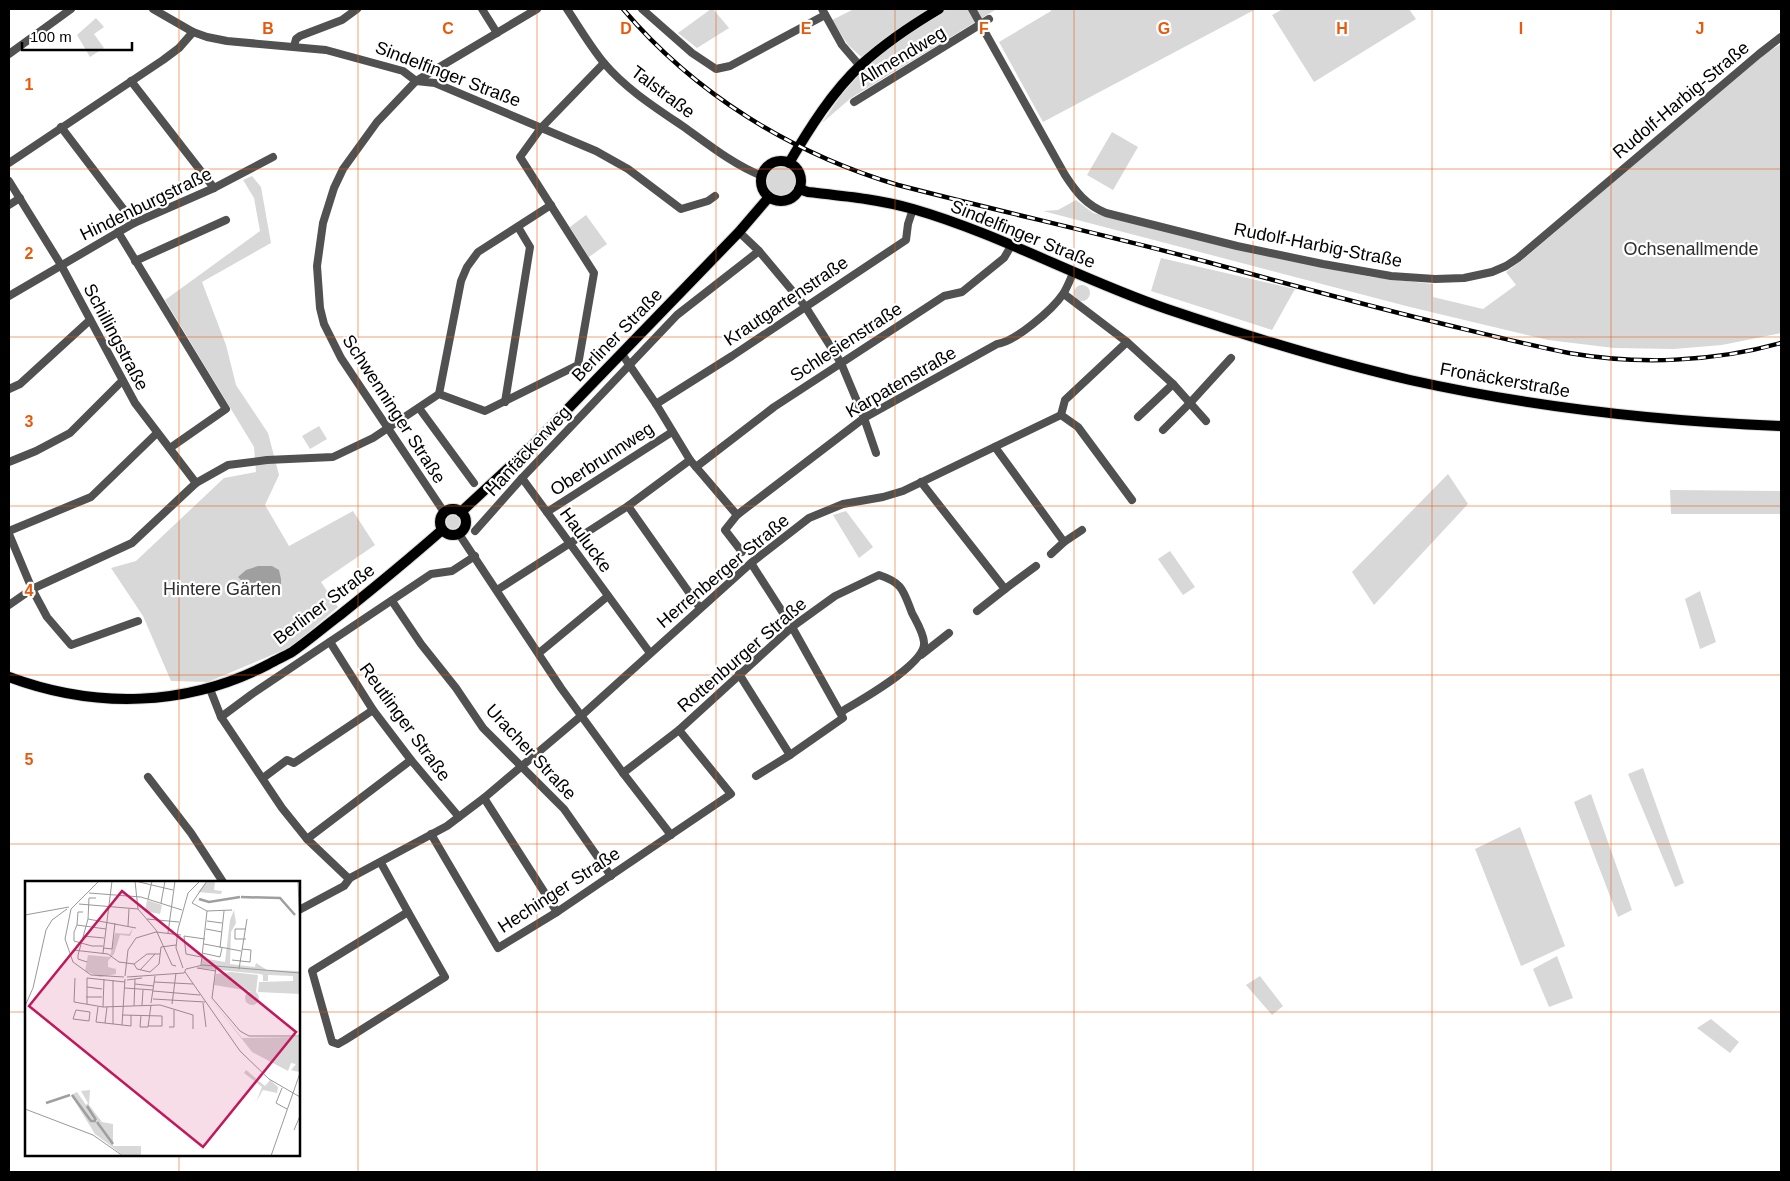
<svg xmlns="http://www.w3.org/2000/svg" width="1790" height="1181" viewBox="0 0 1790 1181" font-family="Helvetica,sans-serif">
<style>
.green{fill:#d8d8d8}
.water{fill:#9f9f9f}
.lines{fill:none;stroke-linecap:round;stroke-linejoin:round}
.major-casing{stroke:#dbdbdb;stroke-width:12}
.minor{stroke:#515151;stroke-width:8}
.major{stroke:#000;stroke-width:10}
.rail-casing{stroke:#000;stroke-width:4.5}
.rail{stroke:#fff;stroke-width:2.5;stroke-dasharray:8;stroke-linecap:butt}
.grid{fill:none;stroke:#e8590c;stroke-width:1;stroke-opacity:0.55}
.labels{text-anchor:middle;stroke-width:4.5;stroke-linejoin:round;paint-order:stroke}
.street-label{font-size:18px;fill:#000;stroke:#fff}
.park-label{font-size:18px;fill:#2f2f2f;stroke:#fff}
.inset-river{fill:none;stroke:#9f9f9f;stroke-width:2.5}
.inset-road{fill:none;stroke:#999;stroke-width:1}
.view{fill:#c2185b;fill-opacity:0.15;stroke:#c2185b;stroke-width:2.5}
.inset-edge{fill:none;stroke:#000;stroke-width:2.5}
.grid-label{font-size:16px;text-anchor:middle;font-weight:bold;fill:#e8590c;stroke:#fff;stroke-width:4.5;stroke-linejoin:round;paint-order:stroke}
</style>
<rect width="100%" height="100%" fill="#fff"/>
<g class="green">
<polygon points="711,9 713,9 729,28 697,48 678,33"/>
<polygon points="854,9 994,9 995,10 851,98 822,123 841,95 869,64 848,45 832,20"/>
<polygon points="1050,9 1256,9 1043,122 999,42 1051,11"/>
<polygon points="1283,9 1409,9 1416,19 1314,82 1272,15"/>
<polygon points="96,18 104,27 94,34 104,48 90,57 77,35"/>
<polygon points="1781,44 1781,333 1722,345 1674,349 1614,348 1548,340 1410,307 1043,211 1058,210 1076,200 1093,213 1283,259 1371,277 1433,284 1433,297 1483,309 1516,285 1506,272 1526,257 1761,56"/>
<polygon points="1112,132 1138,147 1113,190 1087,175"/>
<circle cx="781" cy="181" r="15"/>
<polygon points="252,176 261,187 271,243 202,282 226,345 236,385 268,433 279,475 265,505 289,546 353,511 375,545 321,582 338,607 291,647 208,682 171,681 143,616 111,568 136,561 224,478 256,472 254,447 165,300 260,231 254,198 243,180"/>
<polygon points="586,215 607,244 589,257 570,227"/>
<polygon points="1161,258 1295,289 1272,330 1151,291"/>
<circle cx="1082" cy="293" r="8"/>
<polygon points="319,426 327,439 310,449 302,436"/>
<polygon points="1448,474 1468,504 1374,605 1352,572"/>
<polygon points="1670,490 1781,491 1781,514 1671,514"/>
<polygon points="846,511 873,547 859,558 833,515"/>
<circle cx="453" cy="522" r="7"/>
<polygon points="1170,551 1195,587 1183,595 1158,559"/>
<polygon points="1700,591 1716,642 1700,649 1685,599"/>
<polygon points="1643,768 1684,883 1675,887 1628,774"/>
<polygon points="1591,794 1632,910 1618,917 1574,802"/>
<polygon points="1520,827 1565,946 1521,966 1475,849"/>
<polygon points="1557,956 1573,998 1549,1007 1533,969"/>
<polygon points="1260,976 1283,1006 1272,1015 1246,985"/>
<polygon points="1711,1019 1739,1042 1730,1053 1697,1028"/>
</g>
<polygon class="water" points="258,566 272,566 279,570 281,579 281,586 274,592 247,593 249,588 238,577 246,570"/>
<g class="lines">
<defs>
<g id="major">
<circle cx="781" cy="181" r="20"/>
<path d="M789,163C809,129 832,92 861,65C885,43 912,25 939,9"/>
<path d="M799,189L808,192C843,196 878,199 913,209C1000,234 1081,280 1167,309C1247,336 1328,361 1410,380C1532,407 1656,421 1781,426"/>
<circle cx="453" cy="522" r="13"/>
<polyline points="461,512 530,448 739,232 769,197"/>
<path d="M9,677C95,709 187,707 269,664C276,660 285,656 292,652C309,640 324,627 340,615C375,587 409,559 442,530"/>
</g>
</defs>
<use href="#major" class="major-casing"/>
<g class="minor">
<polyline points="153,9 193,32 207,37 227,41 326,50 403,71 416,81 435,83 596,151 628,169 681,209 708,201 715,196"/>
<polyline points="482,9 497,33"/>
<path d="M567,9C579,27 590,46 604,63C626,89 656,108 684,127C709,145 734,165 762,176"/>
<polyline points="642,9 692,53 716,69 730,66 825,15"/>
<polyline points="822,9 842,45 860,66"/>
<path d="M972,9L1065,175C1076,192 1086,205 1106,213L1237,246L1323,264L1391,276L1435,279L1464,278L1492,272L1506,266L1518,258L1759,54L1781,37"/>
<polyline points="294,46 296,39 300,36 342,20 357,9"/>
<polyline points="9,54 71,9"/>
<polyline points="131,81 214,188"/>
<polyline points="854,102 989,19"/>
<polyline points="61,127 134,223"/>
<polyline points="9,163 163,60 179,48 193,32"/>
<polyline points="9,181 61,265 135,403 196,483"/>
<polyline points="9,205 20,198"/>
<polyline points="118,232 226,409 170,448"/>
<polyline points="739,232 759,251 805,306 841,363 864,418 876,453"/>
<polyline points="135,261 226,220"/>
<polyline points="1064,294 1127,342 1173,384 1206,421"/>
<polyline points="9,296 134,223 214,188 273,157"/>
<polyline points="622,354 656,404 690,460 737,515"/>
<polyline points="9,389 20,384 90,320"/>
<polyline points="439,394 461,281 467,267 478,252 551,205"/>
<polyline points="505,402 530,247 518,227"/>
<polyline points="656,404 732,356 906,240 908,224 913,209"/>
<polyline points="419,408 474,483"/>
<polyline points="1061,415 1065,400 1127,342"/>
<polyline points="1138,417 1173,384"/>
<polyline points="1163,430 1190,403 1231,358"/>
<polyline points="995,447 1064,542"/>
<polyline points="9,462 36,451 70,433 122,381"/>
<polyline points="696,467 774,407 944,296 962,292 1004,258 1011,246"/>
<polyline points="522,478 650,653"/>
<polyline points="921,482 1005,589 977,611"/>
<polyline points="628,506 700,608"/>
<polyline points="444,512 341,358 324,324 320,308 317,266 323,223 334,188 343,169 377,122 416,81 537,9"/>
<polyline points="547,512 672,432"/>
<polyline points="9,531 91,497 157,433"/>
<polyline points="475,531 522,478 677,315 759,251"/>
<polyline points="9,534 32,589 47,617 71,645 138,621"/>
<polyline points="459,534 561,688 623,773 671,835"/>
<path d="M742,552L725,530L737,515L864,418L997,344C1015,342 1053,309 1063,294C1067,288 1070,280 1073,273"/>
<polyline points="1051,554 1064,542 1082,530"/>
<polyline points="1005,589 1036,566"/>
<polyline points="497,590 628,506 690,460"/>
<polyline points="392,601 421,644 456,688 483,728 564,809 611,876"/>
<polyline points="9,605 32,589 132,543 196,483 228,465 267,460 333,457 373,438 439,394 485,411 578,365 594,273 520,157 541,128 604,63"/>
<polyline points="330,642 373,710 411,760 459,817"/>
<polyline points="539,653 608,596"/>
<polyline points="921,655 949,633"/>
<polyline points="739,674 790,755 843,718 792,627 751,563"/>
<polyline points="210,689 221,717 282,808 307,839 347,877 350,878"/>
<polyline points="221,717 252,694 431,574 452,571 475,556"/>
<path d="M623,773L679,730L792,627L835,596L879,575C903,583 903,590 912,613C916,621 923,632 924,642C927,664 859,701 841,712"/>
<polyline points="756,776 790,755"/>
<polyline points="148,777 191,833 223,882"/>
<polyline points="263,778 287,760 294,763 373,710"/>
<polyline points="484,798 557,912"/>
<polyline points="431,834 498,948 557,912 731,794 679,730"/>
<polyline points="307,839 411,760"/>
<polyline points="381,863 408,912"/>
<polyline points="299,910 344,886 350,878 447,826 484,798 581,716 751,563 809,518 843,504 883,497 903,491 1061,415 1078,427 1132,500"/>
<polygon points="408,912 445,977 345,1040 338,1044 332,1042 312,971"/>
</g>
<use href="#major" class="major"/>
<defs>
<path id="rail" d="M623,9C695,94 791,153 898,185C1002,212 1107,235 1211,263C1284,283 1358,303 1431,321C1477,332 1523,344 1569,353C1638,365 1714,362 1781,343"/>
</defs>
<use href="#rail" class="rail-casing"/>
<use href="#rail" class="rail"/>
</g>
<path class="grid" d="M179,9V882M358,9V1172M537,9V1172M716,9V1172M895,9V1172M1074,9V1172M1253,9V1172M1432,9V1172M1611,9V1172M9,169H1781M9,337H1781M9,506H1781M9,675H1781M9,844H1781M9,1012H26M299,1012H1781M179,1155V1172"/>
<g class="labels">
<g class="street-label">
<text transform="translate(902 56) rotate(-31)" y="6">Allmendweg</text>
<text transform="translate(448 74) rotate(21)" y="6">Sindelfinger Straße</text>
<text transform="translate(663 92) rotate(37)" y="6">Talstraße</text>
<text transform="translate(1681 100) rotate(-40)" y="6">Rudolf-Harbig-Straße</text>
<text transform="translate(146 204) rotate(-26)" y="6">Hindenburgstraße</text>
<text transform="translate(1023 234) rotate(22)" y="6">Sindelfinger Straße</text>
<text transform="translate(1318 245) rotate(11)" y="6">Rudolf-Harbig-Straße</text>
<text transform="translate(786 301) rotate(-34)" y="6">Krautgartenstraße</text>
<text transform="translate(617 335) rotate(-46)" y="6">Berliner Straße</text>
<text transform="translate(116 337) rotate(62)" y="6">Schillingstraße</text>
<text transform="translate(846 342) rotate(-33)" y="6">Schlesienstraße</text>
<text transform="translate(1505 380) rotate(10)" y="6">Fronäckerstraße</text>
<text transform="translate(901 382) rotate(-30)" y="6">Karpatenstraße</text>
<text transform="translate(394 409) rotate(57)" y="6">Schwenninger Straße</text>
<text transform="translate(528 451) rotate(-47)" y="6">Hanfäckerweg</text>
<text transform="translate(602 459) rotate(-33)" y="6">Oberbrunnweg</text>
<text transform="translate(586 540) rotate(54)" y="6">Haulucke</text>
<text transform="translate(723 571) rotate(-40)" y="6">Herrenberger Straße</text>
<text transform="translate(324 604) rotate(-37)" y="6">Berliner Straße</text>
<text transform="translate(742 655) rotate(-41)" y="6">Rottenburger Straße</text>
<text transform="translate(405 722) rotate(54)" y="6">Reutlinger Straße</text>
<text transform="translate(531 752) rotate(47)" y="6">Uracher Straße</text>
<text transform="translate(559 890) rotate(-33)" y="6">Hechinger Straße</text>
</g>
<g class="park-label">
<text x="1691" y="255">Ochsenallmende</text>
<text x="222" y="595">Hintere Gärten</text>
</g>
</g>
<g transform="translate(25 881)">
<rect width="275" height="275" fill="#fff"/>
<path d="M183,0H190L189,9L197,10L196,13L173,11ZM122,19L137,24L135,33L120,30ZM209,29L211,42L206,51L205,83L230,86L231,82L242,89L275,90V113L233,111L234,101L268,100V95L243,94V100H238V94L235,93L172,87L177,85V77L200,81L205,39ZM108,47L105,55L95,54L89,73L83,80V86L91,88V93L75,96L60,90L63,74L85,76L90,52L104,53ZM206,91L233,94L231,111L189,104L191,93ZM220 117a7 7 0 1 1 14 0a7 7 0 1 1-14 0ZM182,113L217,157L275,156L274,191L266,189L271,183L266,182L263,190L227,171ZM221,189L240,205L245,199L253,206L252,212L238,209L231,221L237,206L219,192ZM65,209L64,224L77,241L88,243V265H116V275H99L70,253L46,214L52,211L61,224L63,222L56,210Z" fill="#d8d8d8"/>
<path class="inset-river" d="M216,16L255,17L270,34M174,18L184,21L215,16M47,214L66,240H71M21,222L45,214M62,225L71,239M72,241L88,263"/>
<path class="inset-road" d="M110,0L113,28L131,49L147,84L151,85M110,0L148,9M273,0L275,48M64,12L116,16L157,29M123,18L127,0M136,22L140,0M54,23L113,28M46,28L40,58L48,81L66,94L99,96M46,28L74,0M182,30L207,29M0,34L44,26M63,38L111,47M122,38L154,41M182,40L197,42M52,44L53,31H58M103,45L104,28M181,48L197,51M143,52L150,0M58,55L79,57M221,58H210V48H221M179,63L216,70M78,65H67L49,60V51L52,44L81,48M78,67L87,68L90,42M195,67L199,30M48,69L83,73L94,81L109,83L112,88L125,91L134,83L136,66L151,64M78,72L87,0M177,72L195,76L197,67M176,76L161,73L159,55L180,58M207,79L225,81L226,69L217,68M62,81L53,78V74L63,38L64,17H71M109,83L122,73H135M176,84L182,30L167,22L182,0M191,86L187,117L215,150L224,155H275M158,87L151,67L153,48L163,12L175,0M172,87L191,90M214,88L222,38M115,89L130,73M160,91L215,170L244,198L275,216M100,95L103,69L111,57L131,51L156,54M102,96L159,92L161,88L178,84L275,92M50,97L49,121L78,126L135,124L168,134V148M62,97L100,101M102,99L117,97M129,101L168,103M110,103L129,105M62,106L77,108M100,107L128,109M128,110L175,114M61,116H77M128,118L180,121M126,122L130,95M178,122L181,146M62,123V97M147,123L151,92M117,124L118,109M0,125L8,107L21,49L27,39L42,28M109,125L110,98M73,126L71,141L106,145V134M78,126L79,98M51,129L65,131L64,140L48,138ZM97,134L137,135V145H123M116,134L115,146H123L126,124M80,142L82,126M88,143V99M97,144L100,98M144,146H149V129M257,207L251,222L262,228M0,228L68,254L98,275M269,249L275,235M246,275L275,192"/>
<path class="view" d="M97,10L271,151L178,266L4,125Z"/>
<rect width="275" height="275" class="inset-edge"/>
</g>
<g class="grid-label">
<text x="268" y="34">B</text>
<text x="448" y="34">C</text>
<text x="626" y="34">D</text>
<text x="806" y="34">E</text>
<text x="984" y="34">F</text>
<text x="1164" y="34">G</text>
<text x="1342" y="34">H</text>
<text x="1521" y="34">I</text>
<text x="1700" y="34">J</text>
<text x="29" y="90">1</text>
<text x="29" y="259">2</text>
<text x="29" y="427">3</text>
<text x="29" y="596">4</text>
<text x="29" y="765">5</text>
</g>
<rect width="1790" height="1181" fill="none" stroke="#000000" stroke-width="20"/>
<path d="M22 42v8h110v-8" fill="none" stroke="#000000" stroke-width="2.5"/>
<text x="30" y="42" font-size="15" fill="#000000" stroke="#ffffff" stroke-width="4" paint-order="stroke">100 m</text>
</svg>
